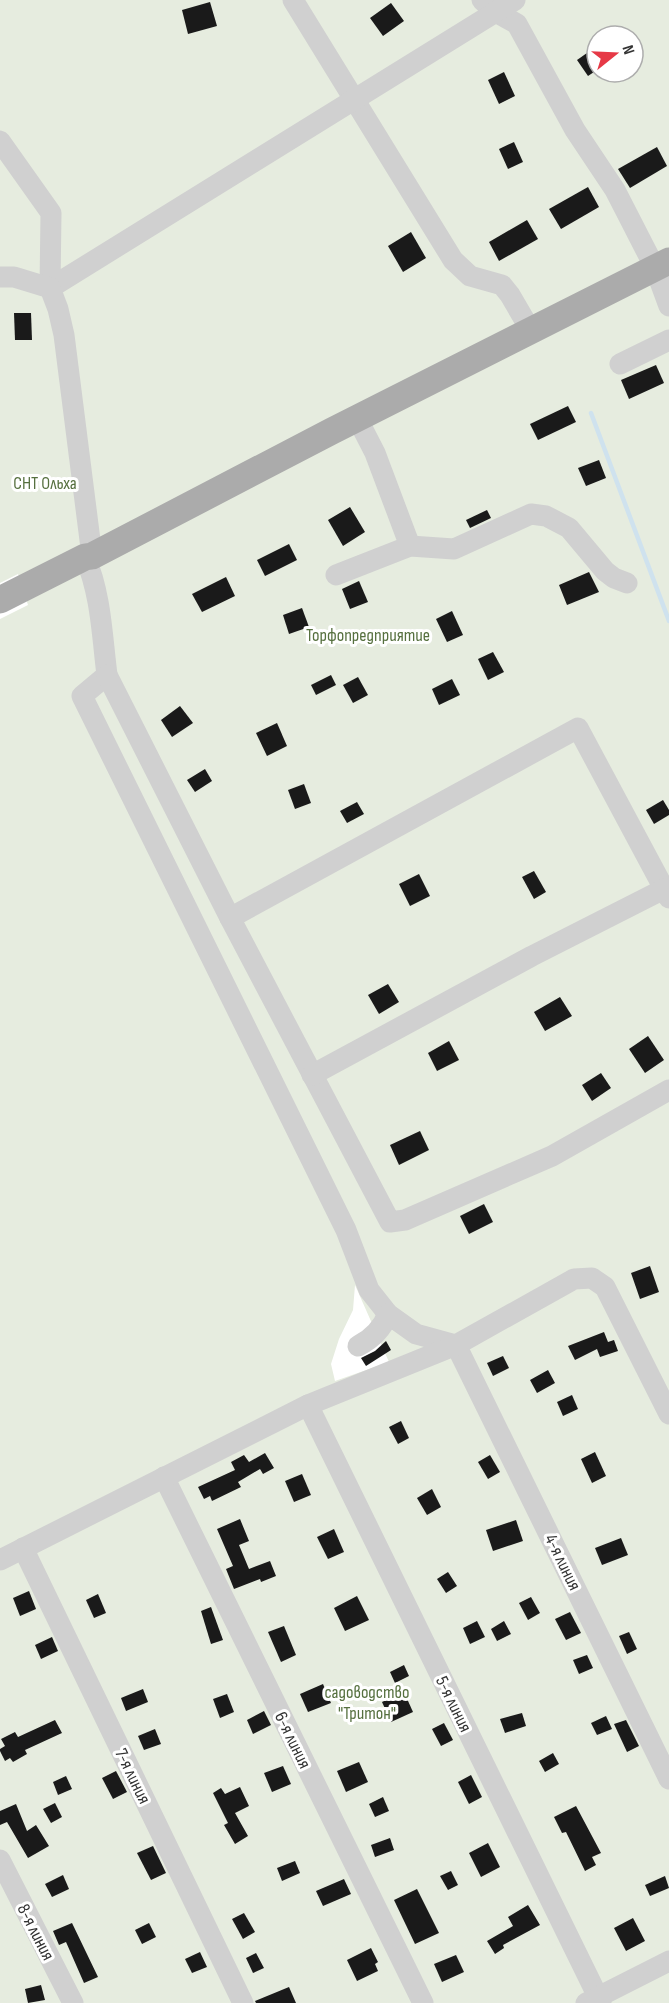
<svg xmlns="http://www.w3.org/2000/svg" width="669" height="2003" viewBox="0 0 669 2003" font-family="'Sofia Sans Condensed',sans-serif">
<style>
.green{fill:#e6ecdf;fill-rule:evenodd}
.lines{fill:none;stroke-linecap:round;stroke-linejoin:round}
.stream{stroke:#cfe2ee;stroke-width:4.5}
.building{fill:#1a1a1a}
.minor{stroke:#d0d0d0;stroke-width:21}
.major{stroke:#ababab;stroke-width:27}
.labels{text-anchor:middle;stroke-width:6;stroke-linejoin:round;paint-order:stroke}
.park-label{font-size:18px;fill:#56703f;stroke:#fff}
.street-label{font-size:18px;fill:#333;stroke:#fff}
</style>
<rect width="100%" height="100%" fill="#fff"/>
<path class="green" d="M0,0H669V2003H0V619L28,605L18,574L0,583ZM597,36H633V72H597ZM355,1285L389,1362L335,1381L331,1364L339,1339L353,1310Z"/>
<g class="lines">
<polyline class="stream" points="591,413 669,621"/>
</g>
<g class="building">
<polygon points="210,2 217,26 188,34 182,10"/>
<polygon points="391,3 404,21 383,36 370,18"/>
<polygon points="597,46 597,70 588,76 577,60"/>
<polygon points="504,72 515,96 499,104 488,80"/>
<polygon points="514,142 523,162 508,169 499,149"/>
<polygon points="657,147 667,166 630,188 618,169"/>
<polygon points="588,187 599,207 561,229 549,209"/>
<polygon points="527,220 538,239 499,261 489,242"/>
<polygon points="411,232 426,258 403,272 388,246"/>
<polygon points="14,313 31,313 32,340 15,340"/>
<polygon points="656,365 664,383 629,399 621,380"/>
<polygon points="568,406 576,422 538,440 530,424"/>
<polygon points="599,460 606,478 586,486 578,468"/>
<polygon points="350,507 365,532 343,546 328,520"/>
<polygon points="487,510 491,518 470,528 466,520"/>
<polygon points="289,544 297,560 265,576 257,560"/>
<polygon points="589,572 599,592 567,605 559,585"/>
<polygon points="226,577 235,596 202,612 192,594"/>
<polygon points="359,581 368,602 350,609 342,589"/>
<polygon points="302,608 309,627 289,634 283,615"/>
<polygon points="452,611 463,635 447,642 436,619"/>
<polygon points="493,652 504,672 488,680 478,659"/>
<polygon points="331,675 336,685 316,695 311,685"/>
<polygon points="358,677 368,695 353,703 343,685"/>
<polygon points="452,679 460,695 439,705 432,689"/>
<polygon points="180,706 193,723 172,737 161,720"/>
<polygon points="277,723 287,746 267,756 256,733"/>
<polygon points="205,769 212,781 195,792 187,780"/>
<polygon points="304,784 311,803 295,809 288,790"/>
<polygon points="663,800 669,810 669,815 654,824 646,810"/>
<polygon points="357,802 364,814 347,823 340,811"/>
<polygon points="534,871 546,892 534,899 522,877"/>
<polygon points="419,874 430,896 410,906 399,884"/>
<polygon points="388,984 399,1002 379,1014 368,995"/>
<polygon points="560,997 572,1016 545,1031 534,1012"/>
<polygon points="648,1036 664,1060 645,1073 629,1049"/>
<polygon points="449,1041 459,1060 437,1071 428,1053"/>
<polygon points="601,1073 611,1088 592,1101 582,1085"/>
<polygon points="420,1131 429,1150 399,1165 390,1145"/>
<polygon points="484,1204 493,1222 469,1234 460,1216"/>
<polygon points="650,1266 659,1292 640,1299 631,1273"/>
<polygon points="604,1332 608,1342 614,1340 618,1351 600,1357 597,1349 575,1360 568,1346"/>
<polygon points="386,1341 391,1350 366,1366 361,1358 375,1351"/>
<polygon points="503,1356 509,1368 493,1376 487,1363"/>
<polygon points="548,1370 555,1383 537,1393 530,1380"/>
<polygon points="572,1395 578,1409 563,1416 557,1402"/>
<polygon points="401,1421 409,1438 398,1444 389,1427"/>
<polygon points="595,1452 606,1476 592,1483 581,1459"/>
<polygon points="265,1453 274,1468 263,1474 260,1469 238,1482 241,1487 212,1501 210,1496 204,1499 198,1487 235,1470 231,1462 244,1455 249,1462"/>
<polygon points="490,1455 500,1472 488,1479 478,1462"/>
<polygon points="302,1474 311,1495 294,1502 285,1481"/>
<polygon points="432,1489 441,1507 427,1515 417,1498"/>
<polygon points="240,1519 249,1541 239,1545 249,1569 270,1561 276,1576 261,1582 260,1579 234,1589 226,1569 233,1566 217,1529"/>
<polygon points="516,1520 523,1541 493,1551 486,1530"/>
<polygon points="334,1529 344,1552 328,1559 317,1537"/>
<polygon points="621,1538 628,1555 602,1565 595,1548"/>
<polygon points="448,1572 457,1586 446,1593 437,1579"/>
<polygon points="29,1591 36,1609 20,1616 13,1598"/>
<polygon points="98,1594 106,1613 94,1618 86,1600"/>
<polygon points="357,1596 369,1620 345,1631 334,1608"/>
<polygon points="531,1597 540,1613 528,1620 519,1603"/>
<polygon points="211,1607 223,1640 211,1644 201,1611"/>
<polygon points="570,1612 581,1633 566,1640 555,1619"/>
<polygon points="477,1621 485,1637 470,1644 463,1628"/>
<polygon points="504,1621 511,1634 497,1641 491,1629"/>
<polygon points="284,1626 296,1655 281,1662 268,1632"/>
<polygon points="629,1632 637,1649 627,1654 619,1636"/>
<polygon points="52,1637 58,1651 41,1659 35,1645"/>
<polygon points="587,1655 593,1668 579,1674 573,1660"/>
<polygon points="404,1665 409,1676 395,1683 390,1672"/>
<polygon points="323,1684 331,1703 308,1712 300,1694"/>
<polygon points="143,1689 148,1702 126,1711 121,1698"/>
<polygon points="404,1692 413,1712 391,1722 382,1702"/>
<polygon points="227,1694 234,1712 220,1718 213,1699"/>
<polygon points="264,1711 271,1725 253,1734 247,1720"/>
<polygon points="522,1713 526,1726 505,1733 500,1719"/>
<polygon points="606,1716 612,1729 597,1735 591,1723"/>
<polygon points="55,1720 62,1733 25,1750 27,1754 13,1762 10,1758 5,1761 0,1751 0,1749 5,1746 1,1739 15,1732 18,1737"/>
<polygon points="626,1720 639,1746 627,1752 614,1724"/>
<polygon points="444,1723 453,1740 441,1746 432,1729"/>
<polygon points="155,1729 161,1744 144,1750 138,1736"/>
<polygon points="553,1753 559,1764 545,1772 539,1761"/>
<polygon points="359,1762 368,1782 346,1792 337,1771"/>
<polygon points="283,1766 291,1784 272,1792 264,1773"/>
<polygon points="116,1771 127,1792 113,1799 102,1778"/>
<polygon points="471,1775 482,1797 469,1804 458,1782"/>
<polygon points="66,1776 72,1789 58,1795 53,1782"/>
<polygon points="240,1787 249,1806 235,1813 248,1836 235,1844 224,1825 228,1823 213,1793 221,1788 225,1794"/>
<polygon points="383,1797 389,1811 375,1817 369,1804"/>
<polygon points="55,1803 62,1817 51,1823 43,1809"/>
<polygon points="16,1804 27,1831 36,1825 49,1846 28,1858 7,1822 0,1825 0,1811"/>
<polygon points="576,1806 601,1853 592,1857 596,1865 585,1871 566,1832 562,1833 554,1817"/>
<polygon points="390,1838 394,1850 375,1857 371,1845"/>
<polygon points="488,1843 500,1867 481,1877 469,1853"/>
<polygon points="153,1846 166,1873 151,1880 137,1853"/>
<polygon points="295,1861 300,1873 282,1881 277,1868"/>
<polygon points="451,1871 458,1885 448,1890 440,1876"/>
<polygon points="63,1875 69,1889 52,1897 45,1884"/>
<polygon points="665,1876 669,1888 650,1896 645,1885"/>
<polygon points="344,1879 351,1894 323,1906 316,1891"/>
<polygon points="417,1889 439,1933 415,1944 394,1900"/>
<polygon points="528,1905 540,1925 503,1945 504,1948 495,1954 487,1941 513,1926 508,1917"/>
<polygon points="244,1913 255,1932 243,1939 232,1919"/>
<polygon points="633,1918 645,1941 626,1951 614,1928"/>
<polygon points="72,1923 98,1977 84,1983 66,1942 59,1945 53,1931"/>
<polygon points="149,1923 156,1937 142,1944 135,1930"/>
<polygon points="371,1948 378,1962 375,1964 378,1971 357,1981 347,1960"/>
<polygon points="200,1952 207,1967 192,1973 185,1959"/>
<polygon points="256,1953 264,1968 253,1973 246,1958"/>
<polygon points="456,1955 464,1972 442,1982 434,1964"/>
<polygon points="41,1985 45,2000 28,2003 25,1989"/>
<polygon points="289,1987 296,2003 256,2003 255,2001"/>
</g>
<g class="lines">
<g class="minor">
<polyline points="293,0 453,260 470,276 502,285 510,295 531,331"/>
<polyline points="482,0 494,11 517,24 575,130 615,190 655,268 669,306"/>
<polyline points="0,141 51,213 50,288 515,0"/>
<polyline points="0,277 14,277 50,288 58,309 64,335 92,556"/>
<polyline points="620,364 669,340"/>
<polyline points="357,418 375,453 410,546"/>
<path d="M85,557C101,594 102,635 107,675L82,696L346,1230L369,1290L388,1314L416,1334L456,1345L669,1779"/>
<polyline points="336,575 410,546 454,549 531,514 546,516 569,528 605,571 614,578 627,583"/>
<polyline points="107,675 230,918 390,1222 405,1220 552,1156 669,1090"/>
<polyline points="230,918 578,728 669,898"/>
<polyline points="312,1075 532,956 664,889"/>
<path d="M358,1346C372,1339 382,1329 388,1314"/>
<polyline points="308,1405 601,2003"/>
<polyline points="164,1477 423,2003"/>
<polyline points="23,1548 243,2003"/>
<polyline points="0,1560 308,1405 456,1345 574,1279 592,1278 605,1287 669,1414"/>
<polyline points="0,1860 73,2003"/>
<polyline points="586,2003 669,1961"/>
</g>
<polyline class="major" points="0,600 85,557 92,556 332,431 669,261"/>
</g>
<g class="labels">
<g class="park-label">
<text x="45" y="489">СНТ Ольха</text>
<text x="368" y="641">Торфопредприятие</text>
<text x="367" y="1698">садоводство<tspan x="367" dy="21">"Тритон"</tspan></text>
</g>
<g class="street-label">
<text transform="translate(563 1562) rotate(64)" y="6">4-я линия</text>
<text transform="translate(454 1704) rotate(64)" y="6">5-я линия</text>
<text transform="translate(293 1740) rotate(64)" y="6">6-я линия</text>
<text transform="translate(133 1776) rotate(64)" y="6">7-я линия</text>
<text transform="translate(36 1932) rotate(63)" y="6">8-я линия</text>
</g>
</g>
<g transform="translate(615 54) rotate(72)"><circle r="28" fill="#ffffff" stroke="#adadad" stroke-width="1.5"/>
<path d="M0-4.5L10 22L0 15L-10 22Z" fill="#e63946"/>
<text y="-9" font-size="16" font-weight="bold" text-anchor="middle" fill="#333333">N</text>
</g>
</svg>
